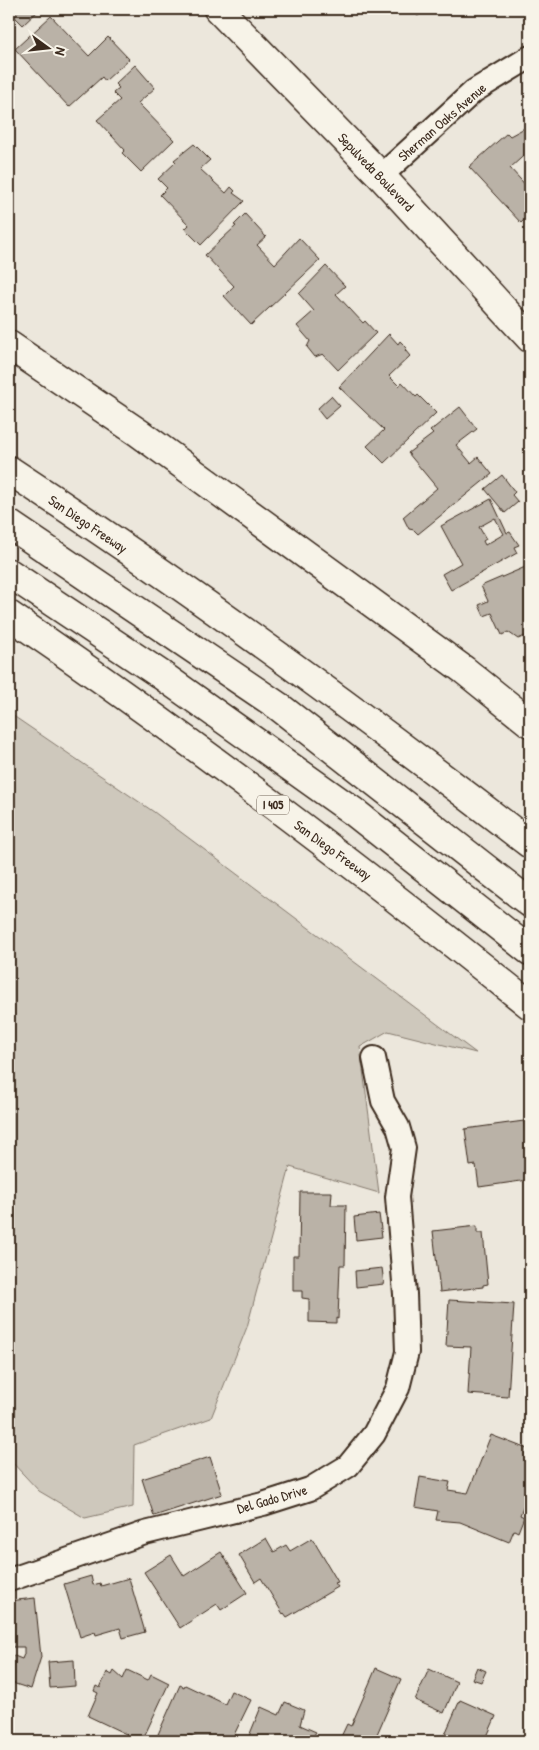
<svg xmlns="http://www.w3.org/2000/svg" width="539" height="1750" viewBox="0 0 539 1750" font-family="'Patrick Hand',sans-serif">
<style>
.green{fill:#cec8bc;stroke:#84796d}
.building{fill:#bab2a7;stroke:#3b2a1e;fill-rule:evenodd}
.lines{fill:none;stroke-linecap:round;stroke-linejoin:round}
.minor-casing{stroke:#3b2a1e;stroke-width:26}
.secondary-casing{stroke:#3b2a1e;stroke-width:31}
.motorway-casing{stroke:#3b2a1e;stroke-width:31}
.minor{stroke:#f7f3e8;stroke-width:22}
.secondary{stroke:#f7f3e8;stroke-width:28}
.motorway{stroke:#f7f3e8;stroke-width:28}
.labels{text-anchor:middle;stroke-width:4;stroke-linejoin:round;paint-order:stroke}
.shield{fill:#f7f3e8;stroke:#73665b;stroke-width:1}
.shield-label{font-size:12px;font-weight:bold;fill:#3b2a1e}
.street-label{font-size:14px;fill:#3b2a1e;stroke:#f7f3e8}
</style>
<rect width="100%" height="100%" fill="#ece7dc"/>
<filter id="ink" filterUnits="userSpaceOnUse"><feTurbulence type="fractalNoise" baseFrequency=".02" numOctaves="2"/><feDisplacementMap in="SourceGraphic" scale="10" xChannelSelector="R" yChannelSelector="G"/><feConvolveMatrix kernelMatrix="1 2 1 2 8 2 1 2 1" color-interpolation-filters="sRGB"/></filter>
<g filter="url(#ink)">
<polygon class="green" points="9,713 154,812 476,1053 388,1031 360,1047 379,1193 290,1167 247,1327 211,1418 134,1445 133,1507 85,1518 39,1491 9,1459"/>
<g class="building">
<polygon points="9,9 40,9 23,25 9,11"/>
<polygon points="410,9 425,9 418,16"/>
<polygon points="51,16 89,56 108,37 129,59 105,81 102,77 69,107 15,49"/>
<polygon points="135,65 155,88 138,103 174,140 141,172 122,153 125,150 97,120 120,100 113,93 119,88 115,84"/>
<polygon points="530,125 530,150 510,168 530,190 530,214 521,223 469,167 507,133 510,136"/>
<polygon points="194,144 210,160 200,169 226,193 231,187 235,191 233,193 244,201 201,245 185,229 189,225 160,195 167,188 158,179 176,162 174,160"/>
<polygon points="245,214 266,237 257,245 275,264 299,238 320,260 251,325 224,296 234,286 205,255 236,226 234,225"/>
<polygon points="326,266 345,286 336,294 363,323 365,321 376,333 338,370 323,354 315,357 307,347 310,341 297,326 314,311 299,294"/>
<polygon points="389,334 398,344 400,341 407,348 405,350 410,356 389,376 399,386 402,382 416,397 418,395 436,413 384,463 367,446 384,430 339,387"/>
<polygon points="331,396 340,406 325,419 317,409"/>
<polygon points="460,407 477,429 456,445 471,463 478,457 492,474 418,534 414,530 409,529 403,517 437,488 408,453 433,434 430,431"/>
<polygon points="502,475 515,492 512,495 518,502 505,513 485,489"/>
<path d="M491,499L507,533L510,532L519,545L514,547L517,553L451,590L442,574L461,563L441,526ZM495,518L504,534L485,545L483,541L486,539L479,527Z"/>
<polygon points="530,565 530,634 518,639 508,632 502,635 492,613 484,616 479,605 488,601 481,586"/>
<polygon points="524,1121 529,1162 526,1163 528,1180 479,1187 476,1165 470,1166 465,1129"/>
<polygon points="300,1192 332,1192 331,1205 346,1205 345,1265 340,1265 338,1319 336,1318 336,1323 309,1322 309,1299 302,1298 302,1291 293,1291 293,1256 299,1256"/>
<polygon points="379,1214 382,1237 356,1240 354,1217"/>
<polygon points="477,1226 477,1233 483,1233 488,1284 483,1285 483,1287 440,1292 433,1231"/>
<polygon points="382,1268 384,1284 356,1287 355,1271"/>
<polygon points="449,1300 514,1304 508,1397 468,1394 471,1347 446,1346"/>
<polygon points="491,1435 530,1450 530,1491 520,1515 524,1517 518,1532 514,1530 509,1542 460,1522 436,1520 438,1511 415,1507 420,1477 450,1482 448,1490 468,1493"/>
<polygon points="210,1457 222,1494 154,1516 142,1479"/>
<polygon points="266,1538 274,1552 286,1545 290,1551 312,1538 338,1582 335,1583 338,1587 287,1617 284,1613 283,1614 261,1578 255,1582 239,1555"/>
<polygon points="221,1552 247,1593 221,1610 217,1604 180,1628 144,1572 171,1555 184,1576"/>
<polygon points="91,1576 93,1585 100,1583 101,1586 129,1578 145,1632 123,1638 120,1628 96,1635 95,1632 80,1637 64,1584"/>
<polygon points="35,1598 41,1657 31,1689 9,1682 9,1654 22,1659 24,1654 24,1647 9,1647 9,1601"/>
<polygon points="74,1660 75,1686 50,1688 48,1662"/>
<polygon points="477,1667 486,1671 481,1682 472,1679"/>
<polygon points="376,1668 401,1679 374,1741 339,1741 347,1724 351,1726"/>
<polygon points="429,1669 457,1682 444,1713 415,1700"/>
<polygon points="127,1670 148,1680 151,1674 169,1683 142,1741 123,1741 126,1734 88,1716 98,1693 94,1691 96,1686 100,1688 107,1672 112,1675 114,1671 123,1679"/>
<polygon points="180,1685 184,1687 185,1685 225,1704 231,1691 251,1700 231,1741 204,1741 189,1735 185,1741 155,1741"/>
<polygon points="460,1700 496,1716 485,1741 442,1741"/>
<polygon points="285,1702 304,1710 300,1725 316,1732 314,1735 327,1741 247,1741 261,1707 279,1715"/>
</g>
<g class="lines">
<defs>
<g id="minor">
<polyline points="381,176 474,91 530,57"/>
<polyline points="9,1580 145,1533 263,1504 310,1489 348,1466 374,1434 398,1388 407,1352 405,1294 397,1197 404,1148 398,1127 383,1101 374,1058"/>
</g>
<polyline id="secondary" points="218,9 381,176 530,338"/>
<g id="motorway">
<polyline points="9,345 139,433 464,670 530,723"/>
<path d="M9,470C188,587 360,713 530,844"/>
<polyline points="9,524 278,706 530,903"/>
<polyline points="9,573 160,674 354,812 530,951"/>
<path d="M9,615C188,737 361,869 530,1005"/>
</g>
</defs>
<use href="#minor" class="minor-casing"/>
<use href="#secondary" class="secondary-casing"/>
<use href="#motorway" class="motorway-casing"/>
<use href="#minor" class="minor"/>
<use href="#secondary" class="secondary"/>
<use href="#motorway" class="motorway"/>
</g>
</g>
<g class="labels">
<rect class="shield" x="257" y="795.5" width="32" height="19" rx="4"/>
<g class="shield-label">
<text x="273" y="809">I 405</text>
</g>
<g class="street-label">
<text transform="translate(442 122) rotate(-41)" y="5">Sherman Oaks Avenue</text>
<text transform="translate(376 172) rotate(46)" y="5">Sepulveda Boulevard</text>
<text transform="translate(88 524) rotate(34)" y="5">San Diego Freeway</text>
<text transform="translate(333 850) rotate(36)" y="5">San Diego Freeway</text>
<text transform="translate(272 1499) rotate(-16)" y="5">Del Gado Drive</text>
</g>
</g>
<rect width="539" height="1750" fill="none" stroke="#f7f3e8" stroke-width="30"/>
<rect x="15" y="15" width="509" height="1720" fill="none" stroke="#3b2a1e" stroke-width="2" filter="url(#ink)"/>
<g transform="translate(48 48) rotate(105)" stroke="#f7f3e8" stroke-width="4" paint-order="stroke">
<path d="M0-4L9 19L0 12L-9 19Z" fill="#3b2a1e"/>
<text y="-8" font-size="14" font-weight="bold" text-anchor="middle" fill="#3b2a1e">N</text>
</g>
</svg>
